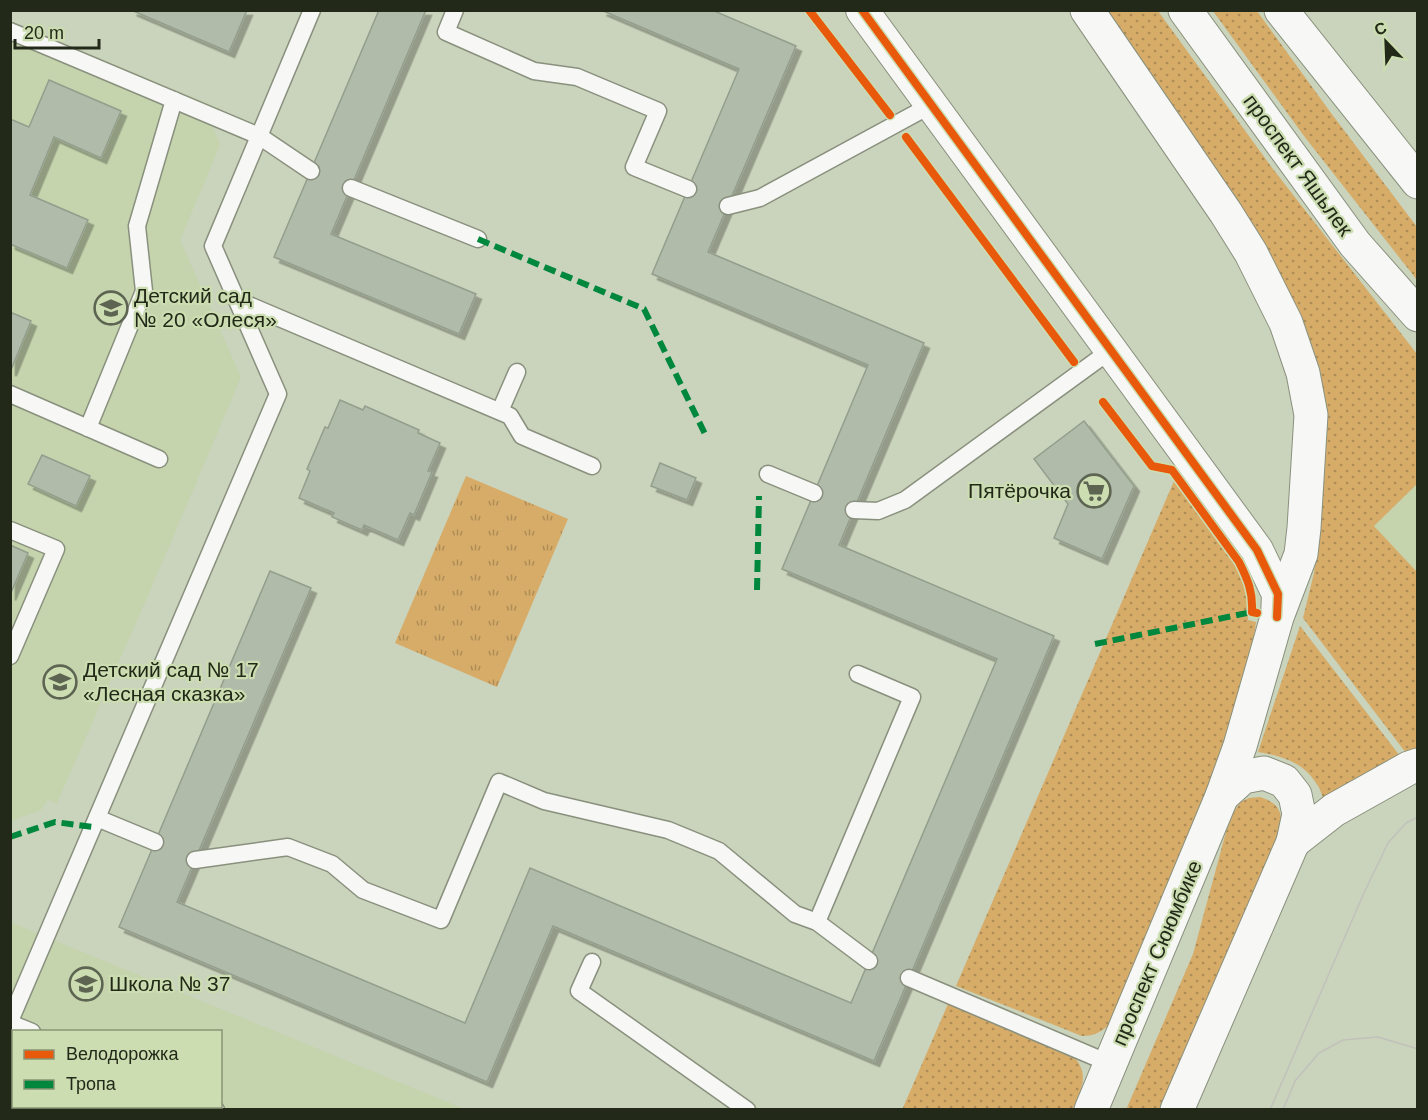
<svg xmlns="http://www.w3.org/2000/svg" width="1428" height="1120" viewBox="0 0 1428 1120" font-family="Arial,sans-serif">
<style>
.built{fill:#c5d4ad;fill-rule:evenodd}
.grass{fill:url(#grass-dots)}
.park{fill:url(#park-tufts)}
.building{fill:#b1bbaa;stroke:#949e8d;stroke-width:1.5;filter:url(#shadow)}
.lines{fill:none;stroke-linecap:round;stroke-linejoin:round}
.lane-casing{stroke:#89907e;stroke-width:19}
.street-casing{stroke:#89907e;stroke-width:34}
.secondary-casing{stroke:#89907e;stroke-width:35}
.lane{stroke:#f7f8f5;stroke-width:16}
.street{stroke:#f7f8f5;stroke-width:32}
.secondary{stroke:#f7f8f5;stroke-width:33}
.tram{stroke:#c0c2bb;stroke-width:1.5}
.quiet{stroke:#00873e;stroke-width:6;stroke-dasharray:12 6;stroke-linecap:butt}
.cycleway-casing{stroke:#ccddb1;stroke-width:11}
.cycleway{stroke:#e8590c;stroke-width:8}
.labels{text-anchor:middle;stroke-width:4.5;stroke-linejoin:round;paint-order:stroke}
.street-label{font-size:21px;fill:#232918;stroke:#ccddb1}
.poi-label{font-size:21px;fill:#232918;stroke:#ccddb1;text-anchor:start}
</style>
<defs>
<pattern id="grass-dots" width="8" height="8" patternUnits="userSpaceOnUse" patternTransform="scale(1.5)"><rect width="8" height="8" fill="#d7ac69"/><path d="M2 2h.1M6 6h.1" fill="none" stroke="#ae8c55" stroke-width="1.8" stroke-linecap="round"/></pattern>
<pattern id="park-tufts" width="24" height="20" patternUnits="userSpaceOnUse" patternTransform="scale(1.5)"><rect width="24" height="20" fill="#d7ac69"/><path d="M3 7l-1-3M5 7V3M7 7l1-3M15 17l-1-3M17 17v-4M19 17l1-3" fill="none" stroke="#ae8c55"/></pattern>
<filter id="shadow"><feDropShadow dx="5.5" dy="5.5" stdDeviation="0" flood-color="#0004"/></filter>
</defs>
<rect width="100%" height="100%" fill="#cad3bb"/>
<g class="built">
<polygon points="11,21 221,109 213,127 220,145 180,240 241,377 162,563 57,803 47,800 41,810 11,821"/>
<polygon points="1417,484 1417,572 1374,526"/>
<path d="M10,922L46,937L464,1109H11ZM14,1032H220V1106H14Z"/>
</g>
<g class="grass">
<polygon points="1107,11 1158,11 1273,169 1417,354 1417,484 1374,526 1417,572 1417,749 1406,753 1303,618 1314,573 1319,529 1327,413 1320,369 1302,317 1265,245"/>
<polygon points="1213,11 1257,11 1331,113 1417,227 1417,280 1304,136"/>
<path d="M1174,481L1235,564C1247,587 1248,595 1248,620L1256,622L1254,637L1223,745L1204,796L1108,1026C1099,1033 1093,1036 1082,1036L956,986Z"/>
<path d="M1300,626L1400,756L1324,801C1322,795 1320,788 1316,783C1303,762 1281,756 1258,752Z"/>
<path d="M1260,797C1279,803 1282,811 1282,831L1160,1109L1126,1110L1193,954L1226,832L1234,811L1241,802L1249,798Z"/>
<path d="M948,1004L1070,1053C1091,1072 1082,1087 1073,1109L902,1110Z"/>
</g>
<polygon class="park" points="466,476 568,519 497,687 395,643"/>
<g class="building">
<polygon points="131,10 247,10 229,52"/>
<polygon points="379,10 426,10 331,234 476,294 459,334 274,257"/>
<polygon points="601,10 712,10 796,46 708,252 924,343 839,545 1054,636 874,1061 553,926 487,1082 119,927 270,571 311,588 177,902 465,1023 530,868 851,1003 997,659 782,569 868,365 652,274 739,69"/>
<polygon points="49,80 121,111 101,158 54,137 30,195 88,220 67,268 10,244 10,119 29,127"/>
<polygon points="10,312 31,321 11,370 10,370"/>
<polygon points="340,400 363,410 365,406 419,430 418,433 440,443 428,471 432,472 414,515 410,513 398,540 364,525 362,530 332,517 334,513 299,498 310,471 307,469 325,427 328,428"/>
<polygon points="1084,421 1134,486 1102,559 1054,538 1068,504 1034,459"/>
<polygon points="42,455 90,476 76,506 28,484"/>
<polygon points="660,463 696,478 687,500 651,486"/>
<polygon points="10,545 28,553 10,595"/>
<polygon points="10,1074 14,1075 14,1106 87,1106 94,1110 10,1110"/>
</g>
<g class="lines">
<defs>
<g id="lane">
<polyline points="455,10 446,32 534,71 577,77 658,111 634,167 688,189"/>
<polyline points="10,31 259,136 311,171"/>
<polyline points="351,188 478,239"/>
<polyline points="728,206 760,198 931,105"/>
<polyline points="237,300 510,416 522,436 592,466"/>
<polyline points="10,394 159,459"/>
<polyline points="500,411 517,372"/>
<polyline points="88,428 144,291 137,226 174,100"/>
<polyline points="768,474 814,493"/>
<polyline points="854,510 878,511 905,500 1111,350"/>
<polyline points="10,530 56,549 10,656"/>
<polyline points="97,818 155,842"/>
<polyline points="195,860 288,847 332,864 363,890 441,920 499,782 544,801 668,830 719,851 795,914 817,922 869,961"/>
<polyline points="817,922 912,697 858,674"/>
<polyline points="592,962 579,991 747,1110"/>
<polyline points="909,978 1111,1064"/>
<polyline points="10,1021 278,394 213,246 312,10"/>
<polyline points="10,1023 32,1032"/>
<polyline points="209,1106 216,1110"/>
</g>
<polyline id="street" points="862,10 1257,550 1278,594 1277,617"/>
<g id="secondary">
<polyline points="1087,10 1226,213 1251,253 1286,323 1303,373 1311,415 1304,528 1301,554 1277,617 1240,746 1222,796 1091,1110"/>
<polyline points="1185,10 1355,244 1418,315"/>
<polyline points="1281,10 1418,182"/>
<polyline points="1293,842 1334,810 1409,768 1418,765"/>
<polyline points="1177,1110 1293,842 1299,814 1295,795 1284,781 1264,773 1243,777 1222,796"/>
</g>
</defs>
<use href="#lane" class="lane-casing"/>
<use href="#street" class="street-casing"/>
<use href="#secondary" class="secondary-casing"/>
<use href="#lane" class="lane"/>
<use href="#street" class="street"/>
<use href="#secondary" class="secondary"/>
<g class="tram">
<polyline points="1270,1110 1363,895 1388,843 1406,823 1418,817"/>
<polyline points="1283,1110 1295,1081 1319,1053 1343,1040 1378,1037 1418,1049"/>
</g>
<g class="quiet">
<polyline points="478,239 644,309 707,438"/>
<polyline points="757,590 759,496"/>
<polyline points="1095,644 1252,612"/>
<polyline points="10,837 55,822 93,827"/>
</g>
<defs>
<g id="cycleway">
<polyline points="809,10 890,115"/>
<polyline points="862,10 1257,550 1278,594 1277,617"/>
<polyline points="906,137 1074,362"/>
<path d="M1103,402L1152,466L1172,470L1239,562C1248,580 1253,592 1252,612L1257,613"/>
</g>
</defs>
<use href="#cycleway" class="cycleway-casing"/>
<use href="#cycleway" class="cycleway"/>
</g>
<defs>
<symbol id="school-ring" viewBox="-11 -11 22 22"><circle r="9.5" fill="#ccddb1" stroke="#5d6451" stroke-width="1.5"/><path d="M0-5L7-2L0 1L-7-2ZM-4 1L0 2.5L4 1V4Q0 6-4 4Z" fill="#5d6451"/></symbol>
<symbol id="supermarket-ring" viewBox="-11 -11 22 22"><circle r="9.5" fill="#ccddb1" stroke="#5d6451" stroke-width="1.5"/><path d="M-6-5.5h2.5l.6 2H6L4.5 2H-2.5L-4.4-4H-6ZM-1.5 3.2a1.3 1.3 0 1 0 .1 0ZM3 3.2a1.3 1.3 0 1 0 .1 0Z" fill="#5d6451"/></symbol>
</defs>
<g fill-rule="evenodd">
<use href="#school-ring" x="92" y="289" width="38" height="38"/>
<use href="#supermarket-ring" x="1075" y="472" width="38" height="38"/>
<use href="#school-ring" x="41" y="663" width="38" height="38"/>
<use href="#school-ring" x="67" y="965" width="38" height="38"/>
</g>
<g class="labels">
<g class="street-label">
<text transform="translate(1298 165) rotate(54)" y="7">проспект Яшьлек</text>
<text transform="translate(1157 953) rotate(-67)" y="7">проспект Сююмбике</text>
</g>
<g class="poi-label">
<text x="134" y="303">Детский сад<tspan x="134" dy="24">№ 20 «Олеся»</tspan></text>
<text x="1071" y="498" text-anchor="end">Пятёрочка</text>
<text x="83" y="677">Детский сад № 17<tspan x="83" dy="24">«Лесная сказка»</tspan></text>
<text x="109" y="991">Школа № 37</text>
</g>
</g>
<rect width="1428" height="1120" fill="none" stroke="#232918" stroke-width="24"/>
<rect x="12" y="1030" width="210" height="78" fill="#ccddb1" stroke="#889574" stroke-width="1.5"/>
<rect x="24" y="1050" width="30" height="9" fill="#e8590c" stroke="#889574" stroke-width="1.5"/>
<text x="66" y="1060" font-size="18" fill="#232918">Велодорожка</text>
<rect x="24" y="1080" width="30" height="9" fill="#00873e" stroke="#889574" stroke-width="1.5"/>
<text x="66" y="1090" font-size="18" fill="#232918">Тропа</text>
<g transform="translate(1386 42) rotate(337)" stroke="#ccddb1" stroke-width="4.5" paint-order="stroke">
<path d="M0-4.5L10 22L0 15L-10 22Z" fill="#232918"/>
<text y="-9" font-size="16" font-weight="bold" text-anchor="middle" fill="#232918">С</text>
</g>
<path d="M15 39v9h84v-9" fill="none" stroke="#232918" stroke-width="3"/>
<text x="24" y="39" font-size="18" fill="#232918" stroke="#ccddb1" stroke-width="4.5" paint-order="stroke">20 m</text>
</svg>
